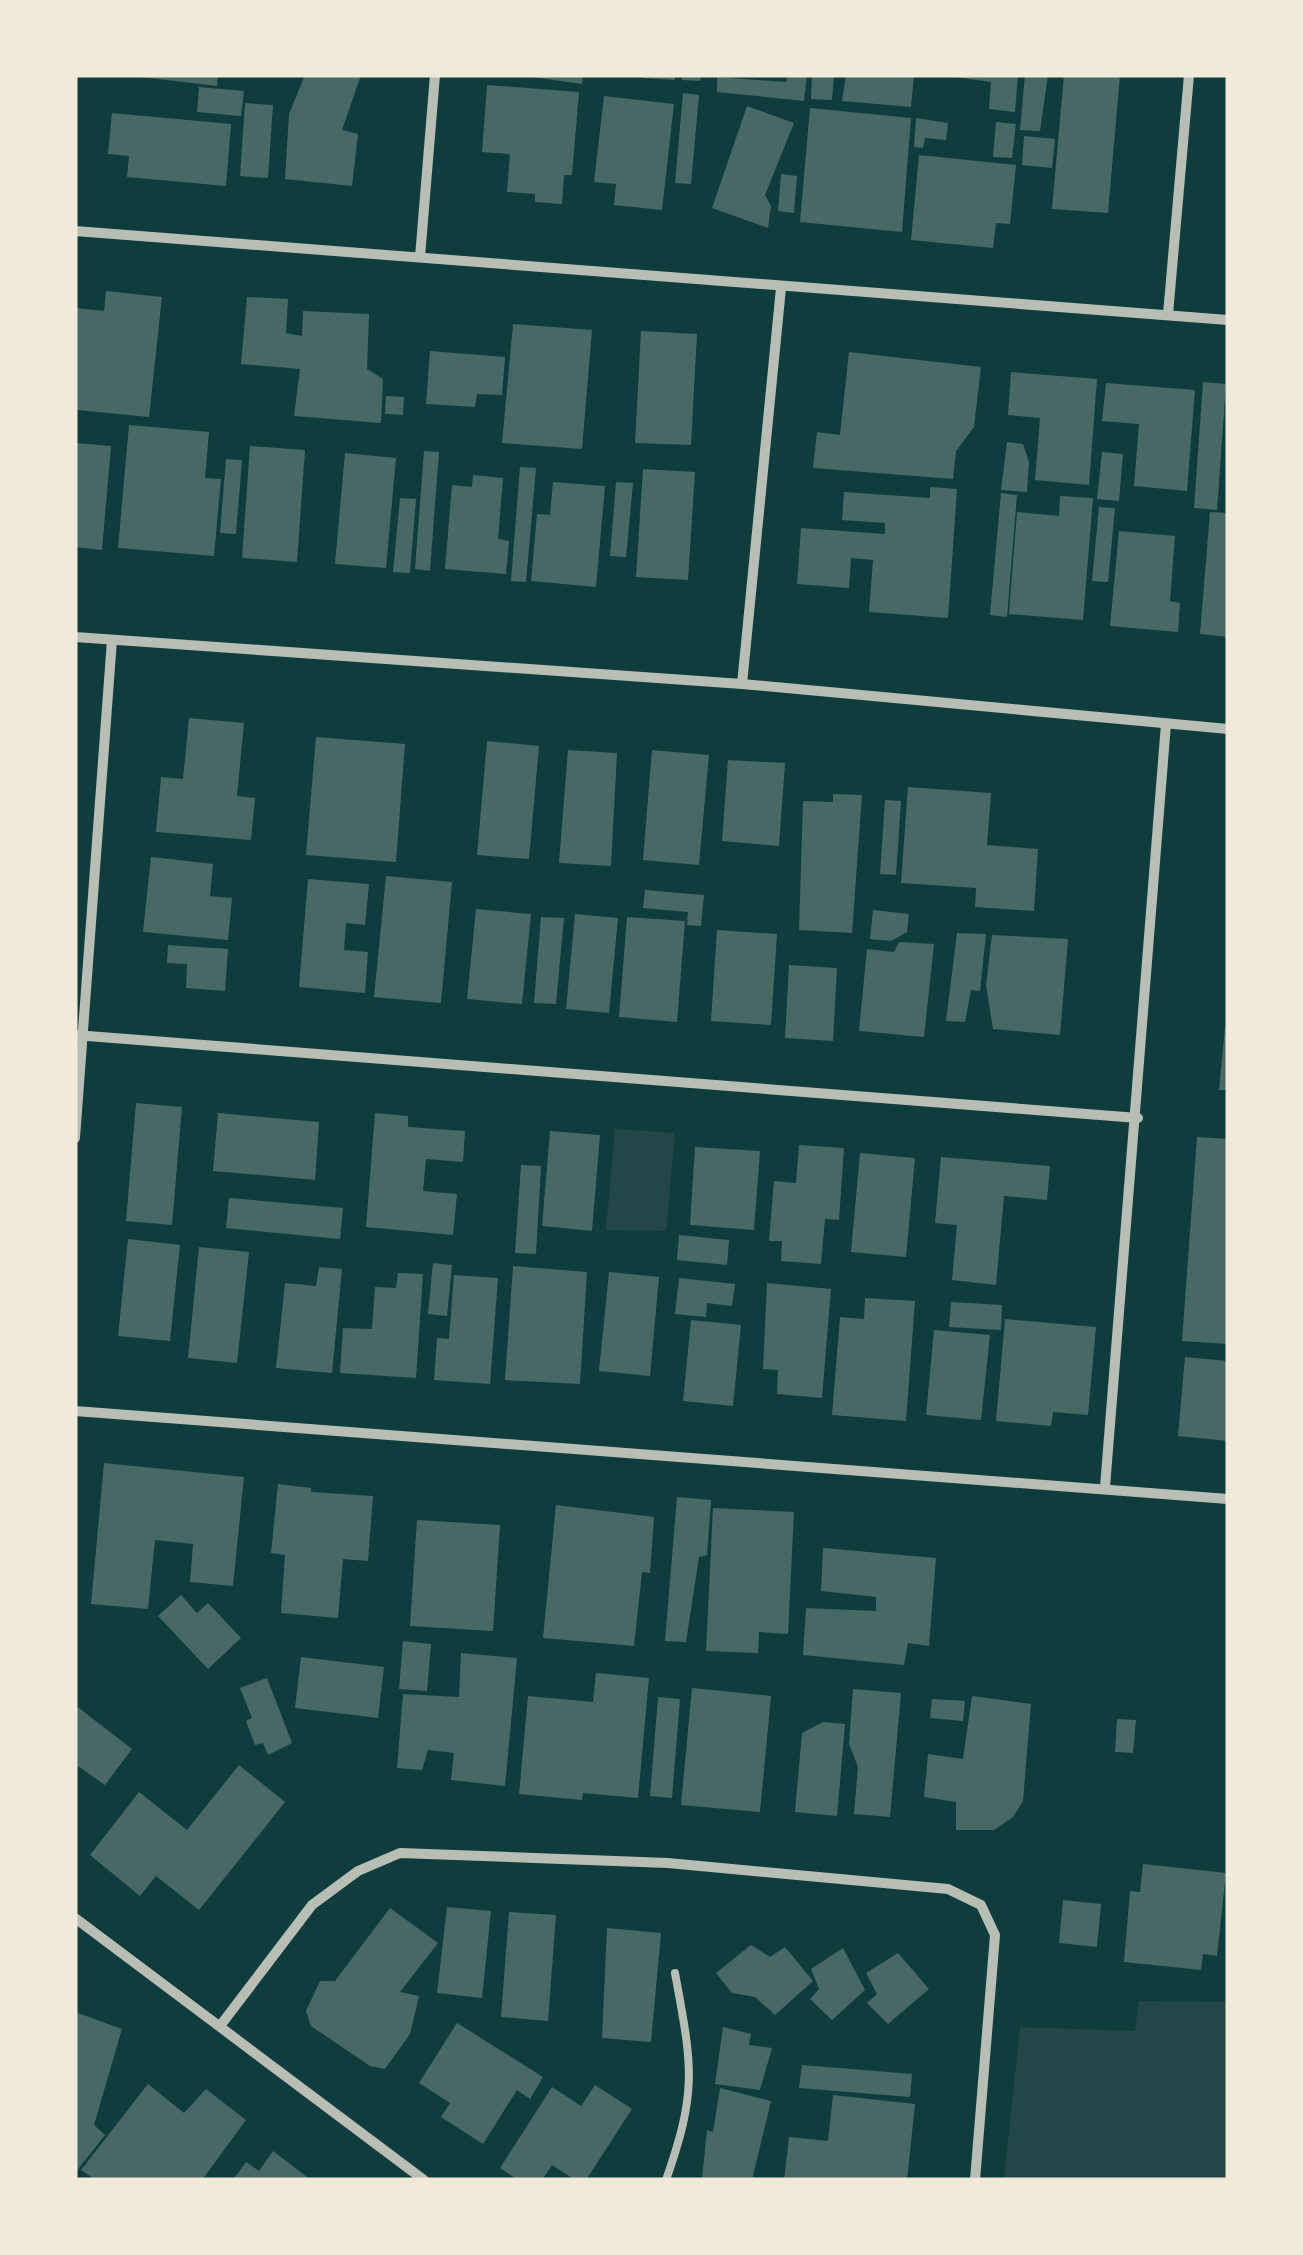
<svg xmlns="http://www.w3.org/2000/svg" width="1303" height="2255" viewBox="0 0 1303 2255" font-family="'Source Sans 3',sans-serif">
<style>
.green{fill:#244646}
.building{fill:#486865}
.lines{fill:none;stroke-linecap:round;stroke-linejoin:round}
.service{stroke:#b8beb3;stroke-width:8}
.minor{stroke:#b8beb3;stroke-width:10}
</style>
<rect width="100%" height="100%" fill="#0f3d3e"/>
<g class="green">
<polygon points="615,1129 675,1133 666,1231 606,1230"/>
<polygon points="1139,2001 1228,2002 1228,2180 1004,2180 1020,2027 1135,2031"/>
</g>
<g class="building">
<polygon points="124,75 218,75 217,86"/>
<polygon points="305,75 361,75 342,130 358,134 352,186 285,179 289,114"/>
<polygon points="518,75 583,75 582,84"/>
<polygon points="643,75 675,75 675,80 643,78"/>
<polygon points="682,75 701,75 700,81 682,80"/>
<polygon points="788,75 807,75 804,101 717,92 717,77 786,82"/>
<polygon points="812,75 834,75 832,100 811,99"/>
<polygon points="846,75 914,75 911,107 842,101"/>
<polygon points="940,75 1018,75 1015,112 989,109 991,82"/>
<polygon points="1025,75 1048,75 1040,131 1020,130"/>
<polygon points="1064,75 1120,75 1108,213 1052,209"/>
<polygon points="487,85 579,92 572,175 564,175 562,204 535,202 535,194 507,192 510,154 482,152"/>
<polygon points="199,87 244,91 241,116 197,112"/>
<polygon points="683,93 699,95 691,184 675,183"/>
<polygon points="604,96 674,104 662,210 614,205 616,184 594,182"/>
<polygon points="245,103 273,105 268,178 240,176"/>
<polygon points="747,106 794,123 765,195 771,206 768,228 712,208"/>
<polygon points="810,108 911,118 902,232 800,222"/>
<polygon points="112,113 231,124 226,186 127,177 129,156 108,154"/>
<polygon points="916,118 948,123 946,140 925,138 923,148 914,147"/>
<polygon points="996,122 1016,124 1012,158 993,157"/>
<polygon points="1024,136 1055,139 1052,168 1022,165"/>
<polygon points="919,155 1016,165 1010,224 996,223 993,248 911,240"/>
<polygon points="781,174 797,176 794,213 778,211"/>
<polygon points="106,291 162,297 149,417 77,410 75,308 104,311"/>
<polygon points="247,297 288,299 286,333 302,336 303,311 369,314 367,369 383,379 381,423 294,416 300,369 241,364"/>
<polygon points="513,324 592,330 582,449 502,443"/>
<polygon points="641,331 697,334 691,445 635,443"/>
<polygon points="430,351 505,357 502,395 477,394 475,407 426,404"/>
<polygon points="849,352 981,367 974,427 956,451 953,479 813,468 817,432 840,435"/>
<polygon points="1011,372 1097,379 1089,485 1035,480 1040,418 1008,415"/>
<polygon points="1203,382 1226,384 1217,510 1194,508"/>
<polygon points="1106,383 1195,390 1187,491 1134,486 1139,424 1102,421"/>
<polygon points="386,396 404,397 403,415 385,414"/>
<polygon points="129,425 209,432 205,478 221,479 214,556 118,548"/>
<polygon points="1007,442 1023,444 1029,462 1027,492 1001,490"/>
<polygon points="75,443 111,446 102,550 75,547"/>
<polygon points="250,446 305,450 297,562 242,558"/>
<polygon points="424,451 439,452 430,571 415,569"/>
<polygon points="1102,452 1123,454 1119,501 1097,499"/>
<polygon points="345,453 396,458 386,568 335,564"/>
<polygon points="226,459 242,460 236,534 220,533"/>
<polygon points="520,467 536,468 526,582 511,581"/>
<polygon points="643,469 695,472 688,580 636,577"/>
<polygon points="473,475 503,478 498,539 509,541 506,574 445,569 452,485 472,487"/>
<polygon points="553,482 605,486 596,587 531,581 537,514 550,515"/>
<polygon points="616,482 633,483 626,557 610,556"/>
<polygon points="930,487 957,489 948,618 869,612 873,560 851,558 849,588 797,584 801,528 885,534 885,523 842,520 844,492 930,498"/>
<polygon points="1001,493 1017,495 1007,617 990,615"/>
<polygon points="1060,496 1093,498 1083,620 1009,614 1017,512 1059,516"/>
<polygon points="400,498 416,499 410,573 393,572"/>
<polygon points="1099,507 1115,508 1108,582 1092,581"/>
<polygon points="1210,512 1228,513 1228,637 1200,634"/>
<polygon points="1119,531 1175,536 1170,601 1180,603 1178,632 1110,626"/>
<polygon points="189,718 244,723 237,796 255,798 251,840 156,832 161,777 183,779"/>
<polygon points="316,737 405,744 396,862 306,855"/>
<polygon points="487,741 539,746 529,859 477,855"/>
<polygon points="568,750 617,753 611,866 559,863"/>
<polygon points="652,750 709,755 699,865 643,860"/>
<polygon points="728,760 785,763 779,846 722,841"/>
<polygon points="908,787 991,793 987,845 1038,849 1034,911 975,907 976,888 901,883"/>
<polygon points="833,794 862,795 852,933 799,930 803,801 833,802"/>
<polygon points="885,800 901,801 896,875 880,874"/>
<polygon points="151,857 213,864 210,896 232,898 228,940 143,932"/>
<polygon points="386,876 452,882 441,1003 374,997"/>
<polygon points="308,879 369,884 365,925 346,923 344,950 368,952 365,993 299,987"/>
<polygon points="645,890 704,895 701,926 687,925 688,912 643,908"/>
<polygon points="476,909 531,914 522,1004 467,999"/>
<polygon points="873,910 909,914 907,932 891,941 870,939"/>
<polygon points="575,914 618,918 609,1013 566,1009"/>
<polygon points="541,917 564,918 556,1004 534,1003"/>
<polygon points="627,917 685,921 677,1022 619,1017"/>
<polygon points="717,930 777,934 771,1025 711,1021"/>
<polygon points="957,933 986,934 980,991 971,990 965,1022 946,1021"/>
<polygon points="992,935 1068,939 1060,1035 993,1029 986,985"/>
<polygon points="899,942 934,944 924,1037 859,1031 867,949 894,952"/>
<polygon points="168,945 228,949 225,991 186,988 187,964 167,963"/>
<polygon points="789,965 837,968 833,1041 785,1038"/>
<polygon points="1225,1027 1228,1028 1228,1090 1219,1090"/>
<polygon points="136,1103 182,1107 172,1225 126,1221"/>
<polygon points="218,1113 319,1122 315,1180 213,1171"/>
<polygon points="375,1113 408,1116 408,1127 465,1131 463,1162 426,1159 423,1191 457,1194 453,1235 366,1227"/>
<polygon points="550,1131 600,1135 592,1231 542,1226"/>
<polygon points="1197,1137 1228,1139 1228,1344 1182,1341"/>
<polygon points="799,1145 844,1148 839,1220 825,1219 821,1264 781,1261 782,1241 769,1241 774,1181 796,1183"/>
<polygon points="695,1147 760,1151 754,1230 690,1225"/>
<polygon points="860,1153 915,1158 906,1257 851,1252"/>
<polygon points="941,1157 1050,1166 1047,1200 1004,1196 996,1285 952,1280 957,1225 935,1223"/>
<polygon points="521,1165 541,1166 536,1254 515,1253"/>
<polygon points="229,1198 343,1208 340,1239 226,1228"/>
<polygon points="679,1235 729,1240 727,1265 677,1260"/>
<polygon points="128,1239 180,1245 170,1341 118,1336"/>
<polygon points="199,1247 249,1252 237,1363 188,1358"/>
<polygon points="433,1263 452,1265 447,1316 428,1314"/>
<polygon points="513,1266 587,1272 580,1384 505,1380"/>
<polygon points="319,1267 342,1269 332,1373 276,1368 285,1283 316,1286"/>
<polygon points="609,1272 659,1277 650,1376 599,1371"/>
<polygon points="398,1273 423,1274 416,1378 340,1373 343,1328 372,1329 375,1287 396,1288"/>
<polygon points="454,1275 498,1278 490,1384 434,1380 437,1338 449,1339"/>
<polygon points="679,1278 735,1284 732,1306 707,1303 706,1317 675,1314"/>
<polygon points="767,1283 831,1289 822,1398 777,1394 778,1370 763,1369"/>
<polygon points="865,1298 915,1301 906,1421 832,1415 840,1317 864,1319"/>
<polygon points="951,1302 1002,1305 1001,1330 949,1327"/>
<polygon points="1005,1319 1096,1327 1088,1415 1053,1412 1051,1426 996,1421"/>
<polygon points="691,1320 741,1325 733,1406 683,1401"/>
<polygon points="934,1330 990,1335 981,1420 926,1415"/>
<polygon points="1185,1357 1228,1361 1228,1441 1178,1436"/>
<polygon points="104,1463 244,1477 233,1586 190,1582 193,1544 155,1540 148,1609 91,1604"/>
<polygon points="278,1484 311,1488 311,1492 373,1496 368,1561 343,1559 338,1618 281,1613 285,1555 271,1553"/>
<polygon points="677,1497 711,1500 707,1555 699,1557 686,1642 665,1641"/>
<polygon points="556,1505 654,1517 650,1573 642,1572 634,1646 543,1638"/>
<polygon points="713,1508 794,1512 788,1634 759,1632 758,1653 706,1651"/>
<polygon points="417,1520 500,1525 493,1631 410,1626"/>
<polygon points="823,1548 936,1558 929,1646 908,1643 904,1665 803,1655 806,1608 876,1611 876,1597 821,1591"/>
<polygon points="181,1595 197,1613 208,1603 241,1638 208,1669 158,1616"/>
<polygon points="403,1641 431,1644 427,1691 399,1689"/>
<polygon points="461,1653 517,1658 505,1786 451,1780 454,1753 428,1750 422,1770 397,1768 403,1694 459,1697"/>
<polygon points="301,1657 384,1667 378,1718 295,1708"/>
<polygon points="596,1673 649,1678 638,1798 583,1793 582,1800 519,1794 528,1696 593,1702"/>
<polygon points="267,1678 292,1743 268,1755 263,1743 255,1745 246,1721 252,1718 240,1688"/>
<polygon points="692,1688 771,1696 760,1812 681,1805"/>
<polygon points="853,1689 901,1693 890,1817 854,1814 858,1767 849,1744"/>
<polygon points="972,1696 1031,1704 1023,1801 1013,1817 994,1830 956,1830 956,1802 924,1797 928,1754 963,1759"/>
<polygon points="658,1697 680,1699 672,1798 650,1796"/>
<polygon points="932,1699 965,1701 963,1721 930,1718"/>
<polygon points="75,1705 132,1749 105,1785 75,1764"/>
<polygon points="1117,1719 1136,1720 1133,1753 1115,1752"/>
<polygon points="823,1722 845,1724 837,1816 795,1812 802,1733"/>
<polygon points="239,1765 285,1802 199,1910 156,1876 140,1896 90,1855 139,1792 187,1830"/>
<polygon points="1143,1864 1226,1873 1217,1956 1203,1954 1201,1970 1124,1962 1130,1891 1140,1892"/>
<polygon points="1063,1900 1101,1904 1097,1947 1059,1943"/>
<polygon points="447,1907 491,1911 482,1998 437,1993"/>
<polygon points="390,1908 438,1943 400,1992 419,1996 410,2034 385,2069 370,2066 311,2026 306,2011 320,1981 335,1981"/>
<polygon points="509,1912 556,1915 548,2021 501,2017"/>
<polygon points="607,1928 661,1933 651,2042 602,2038"/>
<polygon points="751,1945 770,1957 785,1947 813,1981 775,2015 755,1997 732,1993 716,1973"/>
<polygon points="843,1948 865,1990 832,2020 810,1999 819,1989 811,1969"/>
<polygon points="898,1953 929,1989 888,2024 867,2003 877,1994 866,1973"/>
<polygon points="75,2012 122,2029 94,2125 105,2135 75,2173"/>
<polygon points="457,2023 543,2077 530,2099 517,2090 483,2144 441,2117 450,2103 419,2083"/>
<polygon points="723,2027 751,2034 749,2045 772,2048 760,2090 715,2084"/>
<polygon points="802,2065 912,2074 910,2097 799,2088"/>
<polygon points="148,2084 184,2113 206,2089 246,2120 202,2180 96,2180 81,2170"/>
<polygon points="595,2085 632,2109 586,2180 575,2180 552,2165 542,2180 518,2180 500,2168 552,2087 581,2106"/>
<polygon points="720,2088 771,2101 752,2180 702,2178 707,2130 713,2132"/>
<polygon points="833,2095 915,2104 907,2180 784,2180 789,2137 828,2141"/>
<polygon points="273,2151 311,2180 233,2180 246,2162 259,2171"/>
</g>
<g class="lines">
<path class="service" d="M666,2180C698,2089 692,2066 675,1973"/>
<g class="minor">
<polyline points="75,231 1228,320"/>
<polyline points="420,257 435,75"/>
<polyline points="1168,314 1189,75"/>
<polyline points="75,637 742,684 1228,729"/>
<polyline points="742,684 781,288"/>
<polyline points="75,1035 1138,1118"/>
<polyline points="75,1138 112,640"/>
<polyline points="75,1411 1228,1499"/>
<polyline points="1105,1487 1166,724"/>
<polyline points="75,1918 424,2180"/>
<polyline points="220,2026 312,1905 358,1871 400,1853 668,1863 948,1889 981,1905 995,1935 975,2180"/>
</g>
</g>
<rect width="1303" height="2255" fill="none" stroke="#f1e9da" stroke-width="155"/>
</svg>
